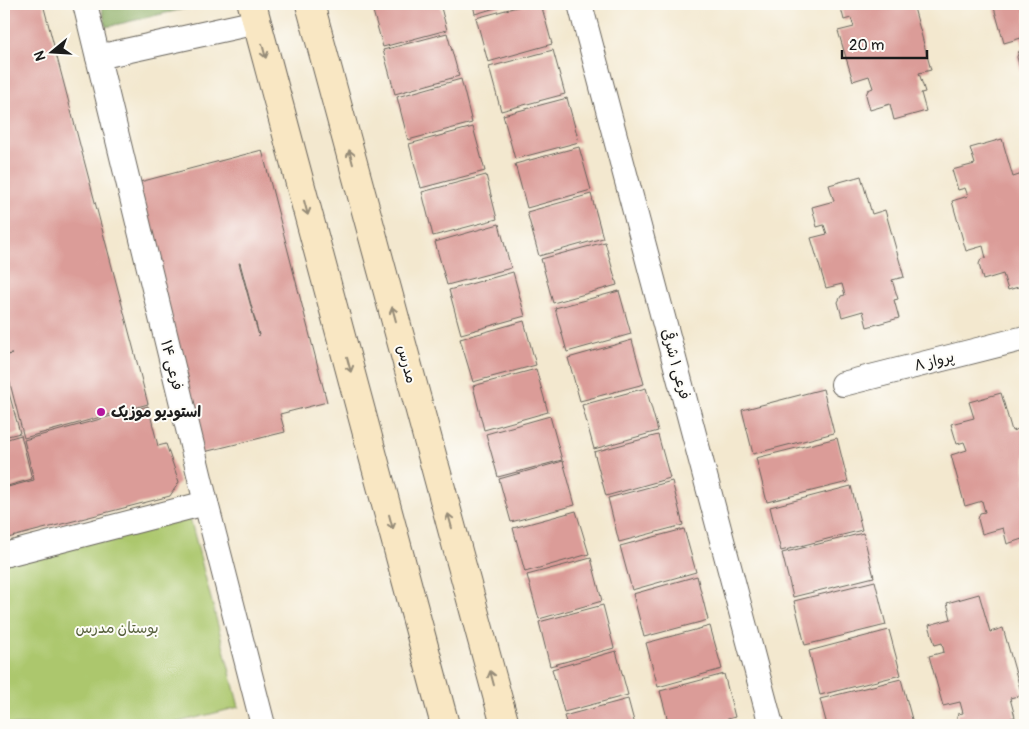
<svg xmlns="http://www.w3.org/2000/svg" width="1029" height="729" viewBox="0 0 1029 729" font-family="Pangolin,'Playpen Sans Arabic',sans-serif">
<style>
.green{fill:#acc76d;stroke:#647244}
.forest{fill:#89ac60;stroke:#52643e}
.building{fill:#db9c98;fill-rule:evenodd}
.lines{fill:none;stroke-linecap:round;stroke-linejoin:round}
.street-casing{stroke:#67635b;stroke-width:26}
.secondary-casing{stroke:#67635b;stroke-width:30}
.street{stroke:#fff;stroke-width:24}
.secondary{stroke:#f9e7c3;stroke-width:28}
.oneway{stroke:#968c78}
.poi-dot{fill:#b5179e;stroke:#fdfcf7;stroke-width:2}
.labels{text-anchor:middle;stroke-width:4;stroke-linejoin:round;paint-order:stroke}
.street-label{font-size:15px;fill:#1c1c1c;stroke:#fdfcf7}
.poi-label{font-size:15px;font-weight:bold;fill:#1c1c1c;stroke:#fdfcf7;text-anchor:start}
.park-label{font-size:15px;fill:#56603c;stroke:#fdfcf7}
</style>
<rect width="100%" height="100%" fill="#fdfcf7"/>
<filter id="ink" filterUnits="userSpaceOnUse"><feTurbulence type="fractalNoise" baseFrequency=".02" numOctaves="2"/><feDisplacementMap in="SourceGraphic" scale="10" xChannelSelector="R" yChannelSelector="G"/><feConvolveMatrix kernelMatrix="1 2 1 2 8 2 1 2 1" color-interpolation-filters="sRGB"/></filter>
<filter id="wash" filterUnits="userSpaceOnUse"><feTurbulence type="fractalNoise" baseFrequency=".0096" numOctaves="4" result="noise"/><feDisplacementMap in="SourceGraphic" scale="20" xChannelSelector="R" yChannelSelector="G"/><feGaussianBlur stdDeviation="1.12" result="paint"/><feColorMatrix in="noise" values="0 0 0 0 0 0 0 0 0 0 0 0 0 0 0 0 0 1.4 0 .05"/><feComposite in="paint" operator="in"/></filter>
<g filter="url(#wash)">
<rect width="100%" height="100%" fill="#f3e8cf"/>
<polygon class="green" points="187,506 239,707 167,725 4,725 4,555"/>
<polygon class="forest" points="101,4 205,4 106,27"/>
<g id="blocks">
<g class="building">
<polygon points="4,4 43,4 148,404 24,438 4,360 4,356 12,354 4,355"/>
<polygon points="371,4 440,4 447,30 383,47"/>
<polygon points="473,4 509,4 475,14"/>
<polygon points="528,4 541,4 552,44 488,62 476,18"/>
<polygon points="840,4 898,4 899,7 913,4 931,70 919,73 925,92 921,93 926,111 894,120 890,104 870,110 866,95 868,90 873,88 869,76 853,81 838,31 854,27 851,18 844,20"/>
<polygon points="993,4 1025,4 1025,71 1021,72 1017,57 1019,51 1024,50 1021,38 1004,43"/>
<polygon points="447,33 459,76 395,94 383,50"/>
<polygon points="553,50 565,94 501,111 489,67"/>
<polygon points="461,79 472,123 408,140 397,97"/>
<polygon points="567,98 579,142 515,159 503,115"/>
<polygon points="473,127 485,171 421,188 409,144"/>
<polygon points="1002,139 1013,177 1025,173 1025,285 1008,290 1003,274 983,280 979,264 981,259 986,258 983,246 966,251 952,201 968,196 965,188 958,190 952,170 975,164 970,148"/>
<polygon points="579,147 591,190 527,208 515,164"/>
<path d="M262,150L327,402L280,414L285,432L200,453L132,184ZM239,263H240L259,335V336Z"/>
<polygon points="486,175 497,219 433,236 422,192"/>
<polygon points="861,176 872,214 885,210 904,277 892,280 898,299 894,300 899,318 867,327 863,311 842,317 838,302 841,296 845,295 842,284 826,288 811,238 827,234 824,225 817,227 812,207 834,201 829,185"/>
<polygon points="591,194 603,238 539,256 527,212"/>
<polygon points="499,224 511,268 447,285 435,242"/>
<polygon points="605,242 617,285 553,303 541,259"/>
<polygon points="513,272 525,316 461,334 449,290"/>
<polygon points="619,291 631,334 567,352 555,308"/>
<polygon points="524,321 536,365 473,382 460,339"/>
<polygon points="632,340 644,384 580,401 568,358"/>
<polygon points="536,369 548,412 484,430 473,386"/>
<polygon points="4,375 20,433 4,437"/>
<polygon points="646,388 658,431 594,449 582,405"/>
<polygon points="823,389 834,433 753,454 742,410"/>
<polygon points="1001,393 1012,431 1025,427 1025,538 1007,544 1003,528 982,534 978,519 980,513 985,512 982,501 965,506 951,455 967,450 964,442 957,444 951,424 974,418 969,402"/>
<polygon points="148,406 158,446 166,444 179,482 170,496 4,539 4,488 34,480 24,440"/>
<polygon points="550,416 562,460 498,477 486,434"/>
<polygon points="21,435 32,479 4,487 4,440"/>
<polygon points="658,435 670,478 606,496 594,452"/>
<polygon points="837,438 848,482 767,502 756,458"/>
<polygon points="563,461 575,505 511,522 499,479"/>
<polygon points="672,481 683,525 619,542 608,498"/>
<polygon points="851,486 862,530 781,551 770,507"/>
<polygon points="576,511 589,554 525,572 513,528"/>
<polygon points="684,529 696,572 632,590 620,546"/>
<polygon points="863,533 874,577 793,597 782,553"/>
<polygon points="591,558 602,601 539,619 527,575"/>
<polygon points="697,576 708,620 644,637 633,594"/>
<polygon points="875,581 886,625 805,645 794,601"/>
<polygon points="979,594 990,632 1003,628 1022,695 1010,698 1015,717 1011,718 1013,725 957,725 956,720 958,714 963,713 960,702 943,706 929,656 944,652 942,643 935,645 929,625 951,619 947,603"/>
<polygon points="603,605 614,648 550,666 539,622"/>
<polygon points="710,626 722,669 658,687 646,643"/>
<polygon points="889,630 901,675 820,695 809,651"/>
<polygon points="616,651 628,695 564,712 552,669"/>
<polygon points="724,674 735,717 707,725 669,725 660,691"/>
<polygon points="901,679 913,723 903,725 827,725 820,699"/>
<polygon points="628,699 635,725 567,725 564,716"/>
</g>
</g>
</g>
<g filter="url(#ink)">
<use href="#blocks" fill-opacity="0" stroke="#67635b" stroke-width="1"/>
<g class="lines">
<defs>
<g id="street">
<polyline points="85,4 206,503 263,725"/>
<polyline points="580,4 771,725"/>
<polyline points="98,57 257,22"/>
<polyline points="843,384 1025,338"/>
<polyline points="4,555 206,503"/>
</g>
<g id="secondary">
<polyline points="252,4 445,725"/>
<polyline points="310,4 505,725"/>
</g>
</defs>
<use href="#street" class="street-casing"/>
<use href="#secondary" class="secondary-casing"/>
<use href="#street" class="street"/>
<use href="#secondary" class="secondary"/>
</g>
<defs><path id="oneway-shaft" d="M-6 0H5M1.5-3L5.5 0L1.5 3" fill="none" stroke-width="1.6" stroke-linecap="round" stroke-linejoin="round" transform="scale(1.25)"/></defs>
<g class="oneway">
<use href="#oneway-shaft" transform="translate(264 51) rotate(75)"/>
<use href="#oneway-shaft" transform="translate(351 157) rotate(-105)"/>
<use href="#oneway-shaft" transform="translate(306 208) rotate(75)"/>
<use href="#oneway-shaft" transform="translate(394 314) rotate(-105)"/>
<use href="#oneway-shaft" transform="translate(349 365) rotate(75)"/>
<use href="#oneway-shaft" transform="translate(450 521) rotate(-105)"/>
<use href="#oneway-shaft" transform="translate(391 522) rotate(75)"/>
<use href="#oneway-shaft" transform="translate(492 678) rotate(-105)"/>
</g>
</g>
<circle class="poi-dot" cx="101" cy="412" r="5"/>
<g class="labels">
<g class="street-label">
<text transform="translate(934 361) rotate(-14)" y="5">پرواز ۸</text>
<text transform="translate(407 364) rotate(75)" y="5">مدرس</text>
<text transform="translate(676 364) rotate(75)" y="5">فرعی ۱ شرقی</text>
<text transform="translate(172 365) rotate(76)" y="5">فرعی ۱۴</text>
</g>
<g class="poi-label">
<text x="111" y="417">استودیو موزیک</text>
</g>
<g class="park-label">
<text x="117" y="633">بوستان مدرس</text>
</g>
</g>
<rect width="1029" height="729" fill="none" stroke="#fdfcf7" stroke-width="20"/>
<g transform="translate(52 52) rotate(252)" stroke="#fdfcf7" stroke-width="4" paint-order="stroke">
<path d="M0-4L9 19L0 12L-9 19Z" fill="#1c1c1c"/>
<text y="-8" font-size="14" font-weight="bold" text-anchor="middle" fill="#1c1c1c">N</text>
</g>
<path d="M842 50v8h85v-8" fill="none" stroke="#1c1c1c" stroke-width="2.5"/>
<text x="849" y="50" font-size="15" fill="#1c1c1c" stroke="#fdfcf7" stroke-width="4" paint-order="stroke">20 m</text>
</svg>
